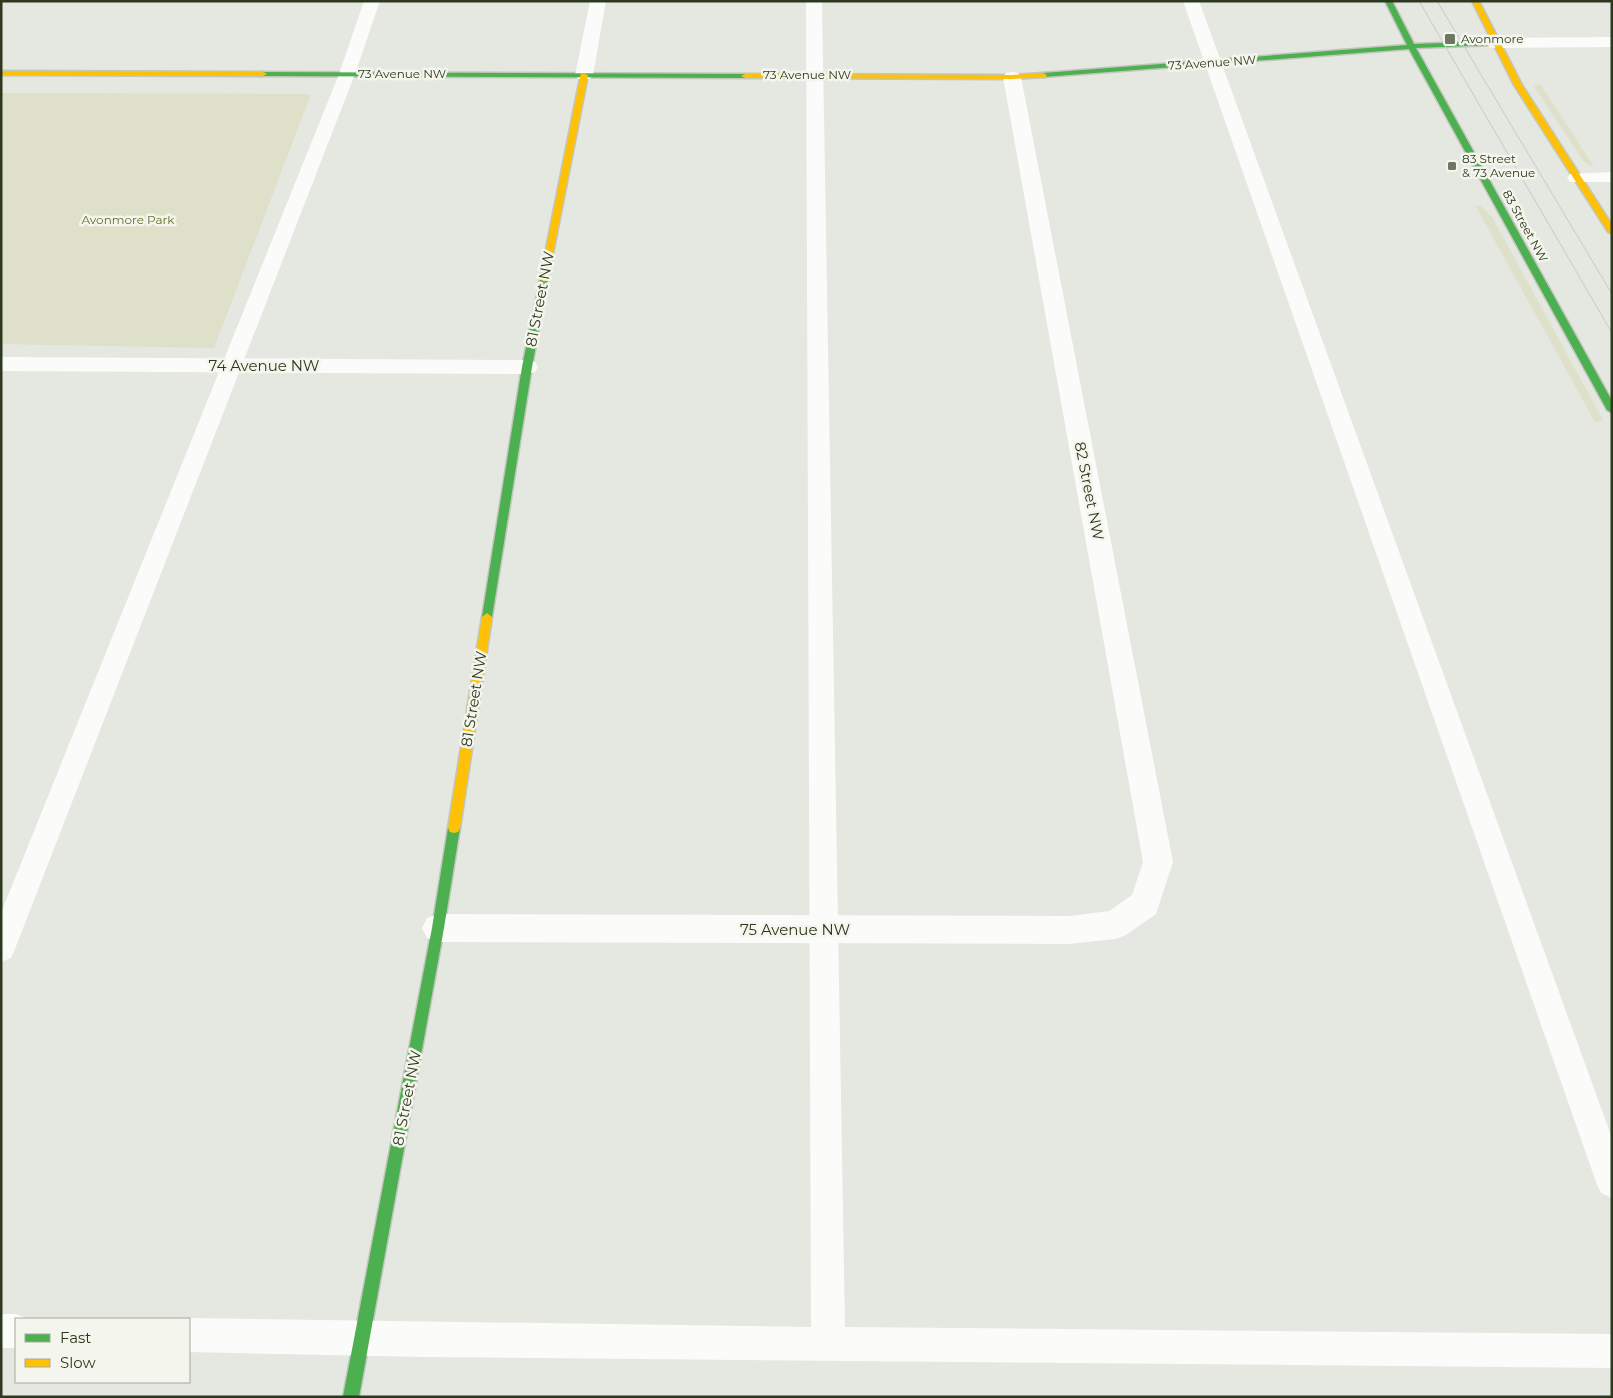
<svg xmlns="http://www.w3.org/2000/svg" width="1613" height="1398" viewBox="0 0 1613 1398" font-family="Montserrat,sans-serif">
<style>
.green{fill:#dfe0c9}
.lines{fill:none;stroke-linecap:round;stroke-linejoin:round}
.fast-casing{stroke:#c3c6bd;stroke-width:3}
.slow-casing{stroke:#c3c6bd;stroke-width:3}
.lane{fill:#fbfbfa;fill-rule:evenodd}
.street{fill:#fbfbfa;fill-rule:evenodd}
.fast{fill:#4caf50;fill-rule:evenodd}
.slow{fill:#ffc107;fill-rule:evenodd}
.tram{stroke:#c8c9c6;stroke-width:1}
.poi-dot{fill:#6d7663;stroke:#f4f6ee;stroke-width:2}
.labels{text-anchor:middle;stroke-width:5;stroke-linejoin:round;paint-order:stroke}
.far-poi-label{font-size:12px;fill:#2d391f;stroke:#f4f6ee;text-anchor:start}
.far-street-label{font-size:12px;fill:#2d391f;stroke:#f4f6ee}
.far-park-label{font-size:12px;fill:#666f2a;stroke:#f4f6ee}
.street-label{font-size:15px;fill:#2d391f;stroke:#f4f6ee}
</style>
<rect width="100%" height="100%" fill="#e5e7e1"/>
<g class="green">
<polygon points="1541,85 1594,167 1584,162 1534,86"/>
<polygon points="1,93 311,94 214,348 1,344"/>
<polygon points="1475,205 1481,206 1492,217 1603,420 1595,422"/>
</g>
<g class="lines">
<defs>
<g id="fast">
<polygon points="1385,1 1392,1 1414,44 1495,41 1499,43 1495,45 1416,48 1612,401 1612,413 1607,410 1409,49 1043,77 1039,75 1043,73 1407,45"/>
<polygon points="260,72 745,74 749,76 745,78 263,76 260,76"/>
<polygon points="544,276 548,279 532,367 492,617 487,621 482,617 522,367 540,279"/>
<polygon points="454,823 458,824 460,828 444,928 359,1397 343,1397 432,928 448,828 450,824"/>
</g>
<g id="slow">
<polygon points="1472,1 1479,1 1522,85 1612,225 1612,234 1608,232 1514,85"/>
<polygon points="1,71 263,72 267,74 263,76 1,75"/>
<polygon points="581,73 588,75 548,279 544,282 540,279"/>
<polygon points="1043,73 1047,75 1046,77 1012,79 745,78 741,76 745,74 1012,75"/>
<polygon points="487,613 492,617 460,828 458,832 454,833 450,832 448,828 482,617"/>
</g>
</defs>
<use href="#fast" class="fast-casing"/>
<use href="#slow" class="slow-casing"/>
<g class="lane">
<polygon points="364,1 380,1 355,74 15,949 11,958 1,962 1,913 339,74"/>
<polygon points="806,1 822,1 845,1327 1612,1334 1612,1368 424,1357 189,1352 189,1319 186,1319 189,1318 811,1327"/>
<polygon points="1183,1 1199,1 1612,1138 1612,1198 1601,1193 1596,1182"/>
<polygon points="1612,172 1612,182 1570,182 1567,178 1570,174"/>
<polygon points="1,1314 16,1314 28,1319 16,1319 16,1348 1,1348"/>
</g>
<g class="street">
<polygon points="590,1 606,1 593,75 590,79 578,79 575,75"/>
<polygon points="1612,37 1612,47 1495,48 1489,47 1486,43 1489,39 1495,38"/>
<polygon points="1012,72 1018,73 1021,77 1173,862 1156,914 1126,935 1115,939 1069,944 438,942 427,938 422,928 427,918 438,914 1069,916 1109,911 1132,895 1143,862 1003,77 1006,73"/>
<polygon points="1,357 527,360 535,362 538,367 535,372 527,374 1,371"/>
</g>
<use href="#fast" class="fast"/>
<use href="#slow" class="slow"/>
<g class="tram">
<polyline points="1419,1 1612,333"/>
<polyline points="1437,1 1612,294"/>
</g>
</g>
<g class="poi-dot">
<rect x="1444" y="33" width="12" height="12" rx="2.5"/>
<rect x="1447" y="161" width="10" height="10" rx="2.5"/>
</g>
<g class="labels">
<g class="far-poi-label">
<text x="1461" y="43">Avonmore</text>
<text x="1462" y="163">83 Street<tspan x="1462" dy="14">&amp; 73 Avenue</tspan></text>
</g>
<g class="far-street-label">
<text transform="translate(1212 63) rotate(-4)" y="4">73 Avenue NW</text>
<text x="402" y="78">73 Avenue NW</text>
<text x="807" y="79">73 Avenue NW</text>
<text transform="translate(1525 226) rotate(61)" y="4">83 Street NW</text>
</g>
<g class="far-park-label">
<text x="128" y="224">Avonmore Park</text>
</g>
<g class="street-label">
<text transform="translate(540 299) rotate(-79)" y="5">81 Street NW</text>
<text x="264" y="371">74 Avenue NW</text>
<text transform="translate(1089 491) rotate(79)" y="5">82 Street NW</text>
<text transform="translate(474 699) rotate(-81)" y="5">81 Street NW</text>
<text x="795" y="935">75 Avenue NW</text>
<text transform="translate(407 1098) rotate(-79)" y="5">81 Street NW</text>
</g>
</g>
<rect width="1613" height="1398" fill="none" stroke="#2d391f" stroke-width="5"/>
<rect x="15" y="1318" width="175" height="65" fill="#f4f6ee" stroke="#a4aa9b"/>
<rect x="25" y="1334" width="25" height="8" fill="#4caf50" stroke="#a4aa9b"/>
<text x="60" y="1343" font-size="15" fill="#2d391f">Fast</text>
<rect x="25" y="1359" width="25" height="8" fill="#ffc107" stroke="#a4aa9b"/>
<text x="60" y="1368" font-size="15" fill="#2d391f">Slow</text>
</svg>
